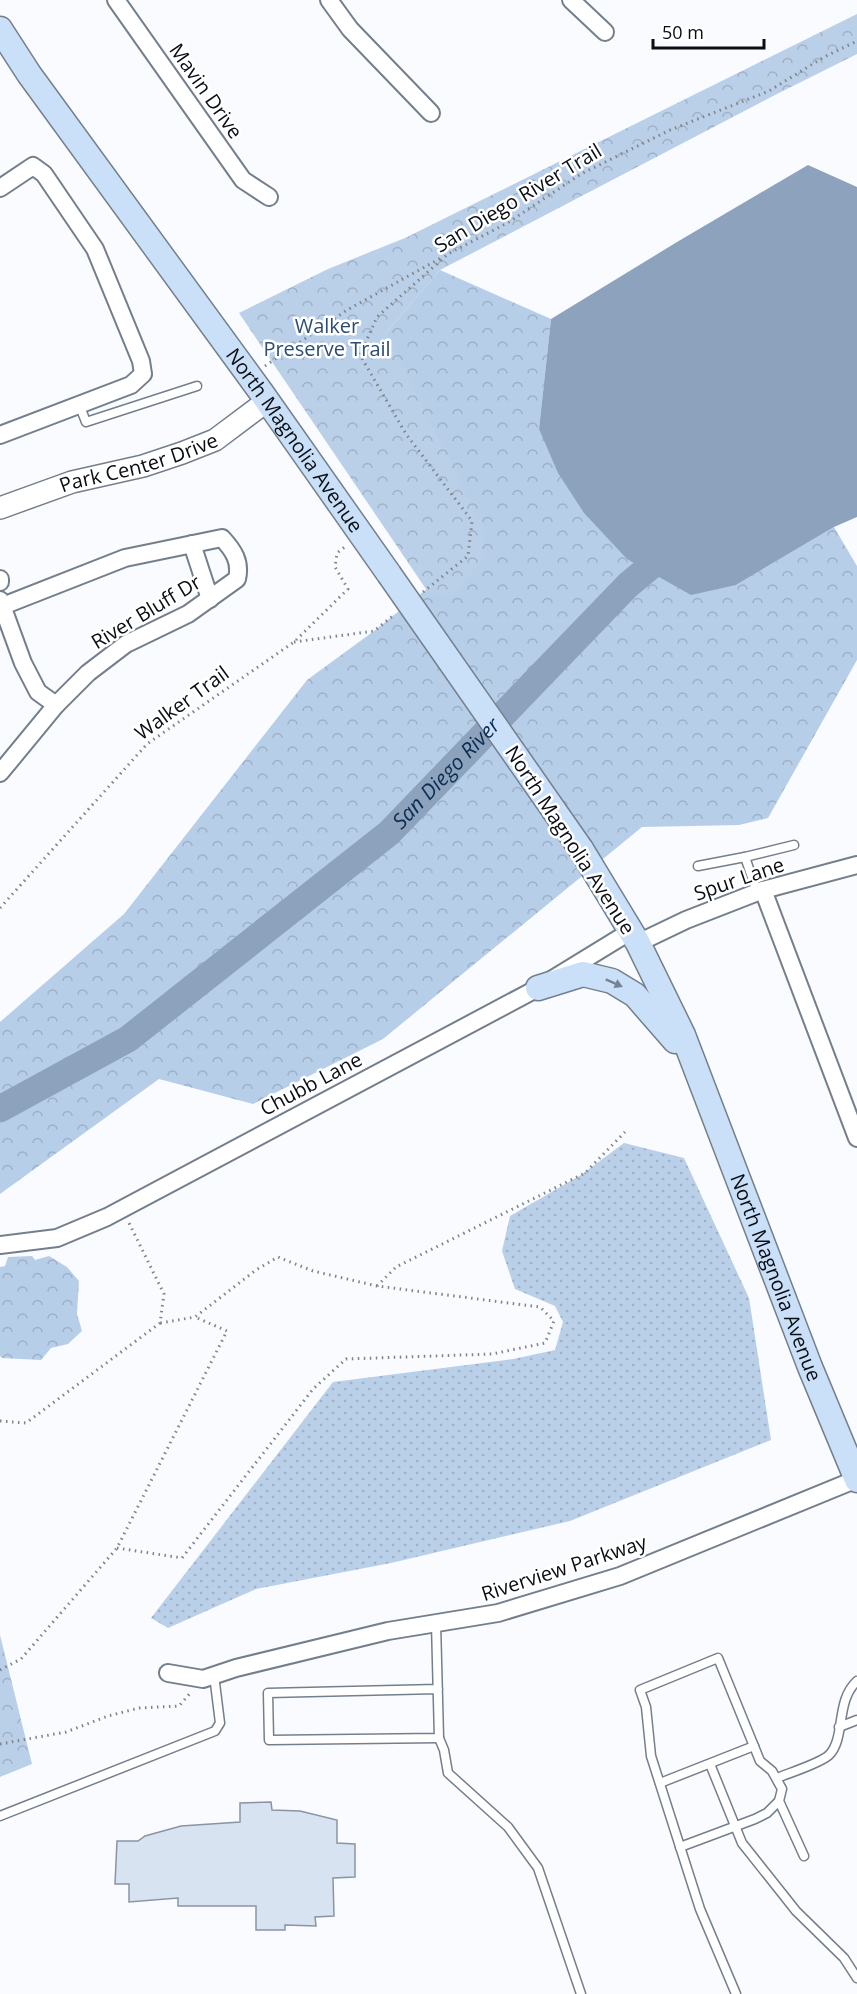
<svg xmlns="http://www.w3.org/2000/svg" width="857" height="1994" viewBox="0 0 857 1994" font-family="'Open Sans',sans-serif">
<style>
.grass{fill:url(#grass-dots)}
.forest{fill:url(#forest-crowns)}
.park{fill:url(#park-crowns)}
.water{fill:#8da3bd}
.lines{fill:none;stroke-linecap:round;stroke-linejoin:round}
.river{stroke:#8da3bd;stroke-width:27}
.building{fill:#d7e3f1;stroke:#8a95a2;stroke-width:1.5}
.service-casing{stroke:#747f8c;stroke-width:11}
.minor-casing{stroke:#747f8c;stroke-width:20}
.tertiary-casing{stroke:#747f8c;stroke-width:24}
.secondary-casing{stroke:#747f8c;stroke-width:27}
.path{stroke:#808387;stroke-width:3;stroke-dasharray:1.5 4.5;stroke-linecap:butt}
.service{stroke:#fff;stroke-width:8}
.minor{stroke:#fff;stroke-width:16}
.tertiary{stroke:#fff;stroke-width:21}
.secondary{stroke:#cae0f8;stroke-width:24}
.secondary-bridge-casing{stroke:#747f8c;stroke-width:27;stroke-linecap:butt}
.secondary-bridge{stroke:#cae0f8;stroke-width:24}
.oneway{fill:#748291}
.labels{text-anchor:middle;stroke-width:5;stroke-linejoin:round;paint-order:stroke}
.street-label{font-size:20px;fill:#0a0e13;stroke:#fff}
.park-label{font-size:20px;fill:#2b4d73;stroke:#fff}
.water-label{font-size:21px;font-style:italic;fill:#0c2d51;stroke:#fff}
</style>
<defs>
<pattern id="grass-dots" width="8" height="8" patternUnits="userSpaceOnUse" patternTransform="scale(1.5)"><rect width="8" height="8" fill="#bacfe8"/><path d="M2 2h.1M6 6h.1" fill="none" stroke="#9fb1c6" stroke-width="1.8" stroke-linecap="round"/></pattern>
<pattern id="forest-crowns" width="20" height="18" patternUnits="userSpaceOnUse" patternTransform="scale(1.5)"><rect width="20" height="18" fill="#b7cee9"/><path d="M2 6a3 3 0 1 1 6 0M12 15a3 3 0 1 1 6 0" fill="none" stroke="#9cb0c7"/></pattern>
<pattern id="park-crowns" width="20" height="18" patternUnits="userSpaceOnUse" patternTransform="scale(1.5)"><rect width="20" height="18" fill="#bacfe8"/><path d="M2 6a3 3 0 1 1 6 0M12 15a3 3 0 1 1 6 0" fill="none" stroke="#9fb1c6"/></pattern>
</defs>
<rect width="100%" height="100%" fill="#f9fbfe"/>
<polygon class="grass" points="624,1143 684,1158 749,1298 771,1440 570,1521 391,1563 256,1589 168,1628 151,1618 333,1382 513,1359 555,1350 563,1322 555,1306 515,1289 502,1251 510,1216 581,1175"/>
<g class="forest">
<polygon points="440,270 551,319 539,429 736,585 834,527 857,566 857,660 768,818 739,825 642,827 383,1039 253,1104 159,1079 0,1194 0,1022 124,914 307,680 374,631 468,556 386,333"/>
<polygon points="32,1256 35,1260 49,1256 67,1267 79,1281 77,1314 82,1331 68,1344 51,1348 41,1360 2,1358 0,1356 0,1267 5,1266 8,1257"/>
</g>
<g class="park">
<polygon points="857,14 857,54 775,95 440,270 386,333 483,528 485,557 452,596 428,592 239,313 328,269 405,238"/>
<polygon points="0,1635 32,1764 0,1777"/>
</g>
<polygon class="water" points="808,165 857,187 857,517 834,527 736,585 691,595 627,559 584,513 558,473 539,429 551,319 677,242"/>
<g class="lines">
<path class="river" id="s1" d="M0,1109L128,1039L389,833L628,585L674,547"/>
</g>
<polygon class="building" points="271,1802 272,1810 300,1811 337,1820 337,1843 355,1844 355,1877 333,1878 334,1916 315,1917 316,1926 285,1925 285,1930 256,1930 256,1906 178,1906 178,1898 129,1902 129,1884 115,1884 117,1841 138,1841 145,1836 181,1826 240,1822 240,1803"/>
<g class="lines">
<defs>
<g id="service">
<polyline points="79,404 86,422 197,386"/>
<polyline points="698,866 745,857"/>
<polyline points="757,892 745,857 794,845"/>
<polyline points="436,1623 439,1738 269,1740 268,1693 438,1689"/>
<polyline points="839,1727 857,1720"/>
<polyline points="439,1738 444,1750 448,1773 508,1827 538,1868 581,1994"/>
<polyline points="710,1764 742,1843 796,1911 844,1958 857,1978"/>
<path d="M777,1778C789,1773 821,1763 829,1755C846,1738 835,1701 857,1681"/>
<polyline points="660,1783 754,1746"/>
<polyline points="0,1816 215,1731 220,1723 214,1675"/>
<polyline points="680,1847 755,1819 767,1813 779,1801"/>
<polyline points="736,1994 700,1909 651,1756 646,1707 640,1690 718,1658 760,1761 772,1771 782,1789 779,1801 804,1856"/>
</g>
<g id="minor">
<polyline points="116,0 243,180 269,197"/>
<polyline points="329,0 350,29 431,113"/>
<polyline points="571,0 605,32"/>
<polyline points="0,188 33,166 44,174 95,249 141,361 143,374 131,385 0,435"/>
<polyline points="192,544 210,599"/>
<polyline points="0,579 0,582"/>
<polyline points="0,600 23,663 38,692 56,705"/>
<path d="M0,607L125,558L222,538C234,551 241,562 237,579L188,614L126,644L88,673L56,705L0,773"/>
<polyline points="763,890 857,1138"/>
<polyline points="638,943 686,920 763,890 857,865"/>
<polyline points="0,1245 57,1238 107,1217 538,988 631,931"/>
<polyline points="168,1673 203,1679 236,1668 388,1631 498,1613 620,1576 857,1479"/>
</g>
<g id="tertiary">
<path id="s2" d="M0,508L72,482L143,466L182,453L215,440L267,401"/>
</g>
<g id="secondary">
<path id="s3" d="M0,29L29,74L261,392L389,574"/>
<path id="s4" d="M581,849L638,943L683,1035L810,1367L857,1480"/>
<polyline points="538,988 583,974 612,981 635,995 675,1041"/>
</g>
</defs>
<use href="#service" class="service-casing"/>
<use href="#minor" class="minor-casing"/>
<use href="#tertiary" class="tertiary-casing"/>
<use href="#secondary" class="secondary-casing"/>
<g class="path">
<polyline points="265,366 347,310 441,258"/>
<polyline points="423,592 468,556 472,521 406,434 360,355 377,317 448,254 509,222 581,174 670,130 769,91 824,57 857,41"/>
<polyline points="294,642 374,631 394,615"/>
<polyline points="0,908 147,744 294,642 348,589 335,567 337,553 346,546"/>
<polyline points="377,1286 396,1267 585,1173 625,1132"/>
<polyline points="0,1421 26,1423 160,1323 164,1294 128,1221"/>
<polyline points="117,1548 182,1558 313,1389 346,1359 492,1354 545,1343 554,1321 540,1307 377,1286 313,1271 278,1257 256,1270 195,1317 160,1323"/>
<polyline points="0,1670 21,1659 117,1548 227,1331 195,1317"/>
<polyline points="0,1744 66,1732 108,1716 139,1708 179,1706 192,1691"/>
</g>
<use href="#service" class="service"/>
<use href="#minor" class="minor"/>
<use href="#tertiary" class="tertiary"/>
<use href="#secondary" class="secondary"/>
<defs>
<polyline id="secondary-bridge" points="389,574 581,849"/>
</defs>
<use href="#secondary-bridge" class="secondary-bridge-casing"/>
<use href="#secondary-bridge" class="secondary-bridge"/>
</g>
<defs><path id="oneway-solid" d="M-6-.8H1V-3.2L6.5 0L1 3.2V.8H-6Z" transform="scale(1.5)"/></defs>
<use class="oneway" href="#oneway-solid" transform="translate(614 983) rotate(24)"/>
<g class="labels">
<g class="street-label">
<text transform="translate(206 91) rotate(55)" y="7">Mavin Drive</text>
<text transform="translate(518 198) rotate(-31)" y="7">San Diego River Trail</text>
<text dy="7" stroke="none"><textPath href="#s3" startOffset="506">North Magnolia Avenue</textPath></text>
<text dy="7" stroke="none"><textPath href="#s2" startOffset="146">Park Center Drive</textPath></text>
<text transform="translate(146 612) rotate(-31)" y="7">River Bluff Dr</text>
<text transform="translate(182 703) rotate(-36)" y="7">Walker Trail</text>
<text transform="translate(570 840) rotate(57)" y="7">North Magnolia Avenue</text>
<text transform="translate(739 879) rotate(-19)" y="7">Spur Lane</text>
<text transform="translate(311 1084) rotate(-28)" y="7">Chubb Lane</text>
<text dy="7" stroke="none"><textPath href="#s4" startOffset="472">North Magnolia Avenue</textPath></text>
<text transform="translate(564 1568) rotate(-18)" y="7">Riverview Parkway</text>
</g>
<g class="park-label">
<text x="327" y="333">Walker<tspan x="327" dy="23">Preserve Trail</tspan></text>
</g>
<g class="water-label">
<text dy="7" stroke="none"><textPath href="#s1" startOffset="561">San Diego River</textPath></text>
</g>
</g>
<path d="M653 39v9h111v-9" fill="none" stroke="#0a0e13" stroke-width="3"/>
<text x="662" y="39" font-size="18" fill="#0a0e13" stroke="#ffffff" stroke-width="4.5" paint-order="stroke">50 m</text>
</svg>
